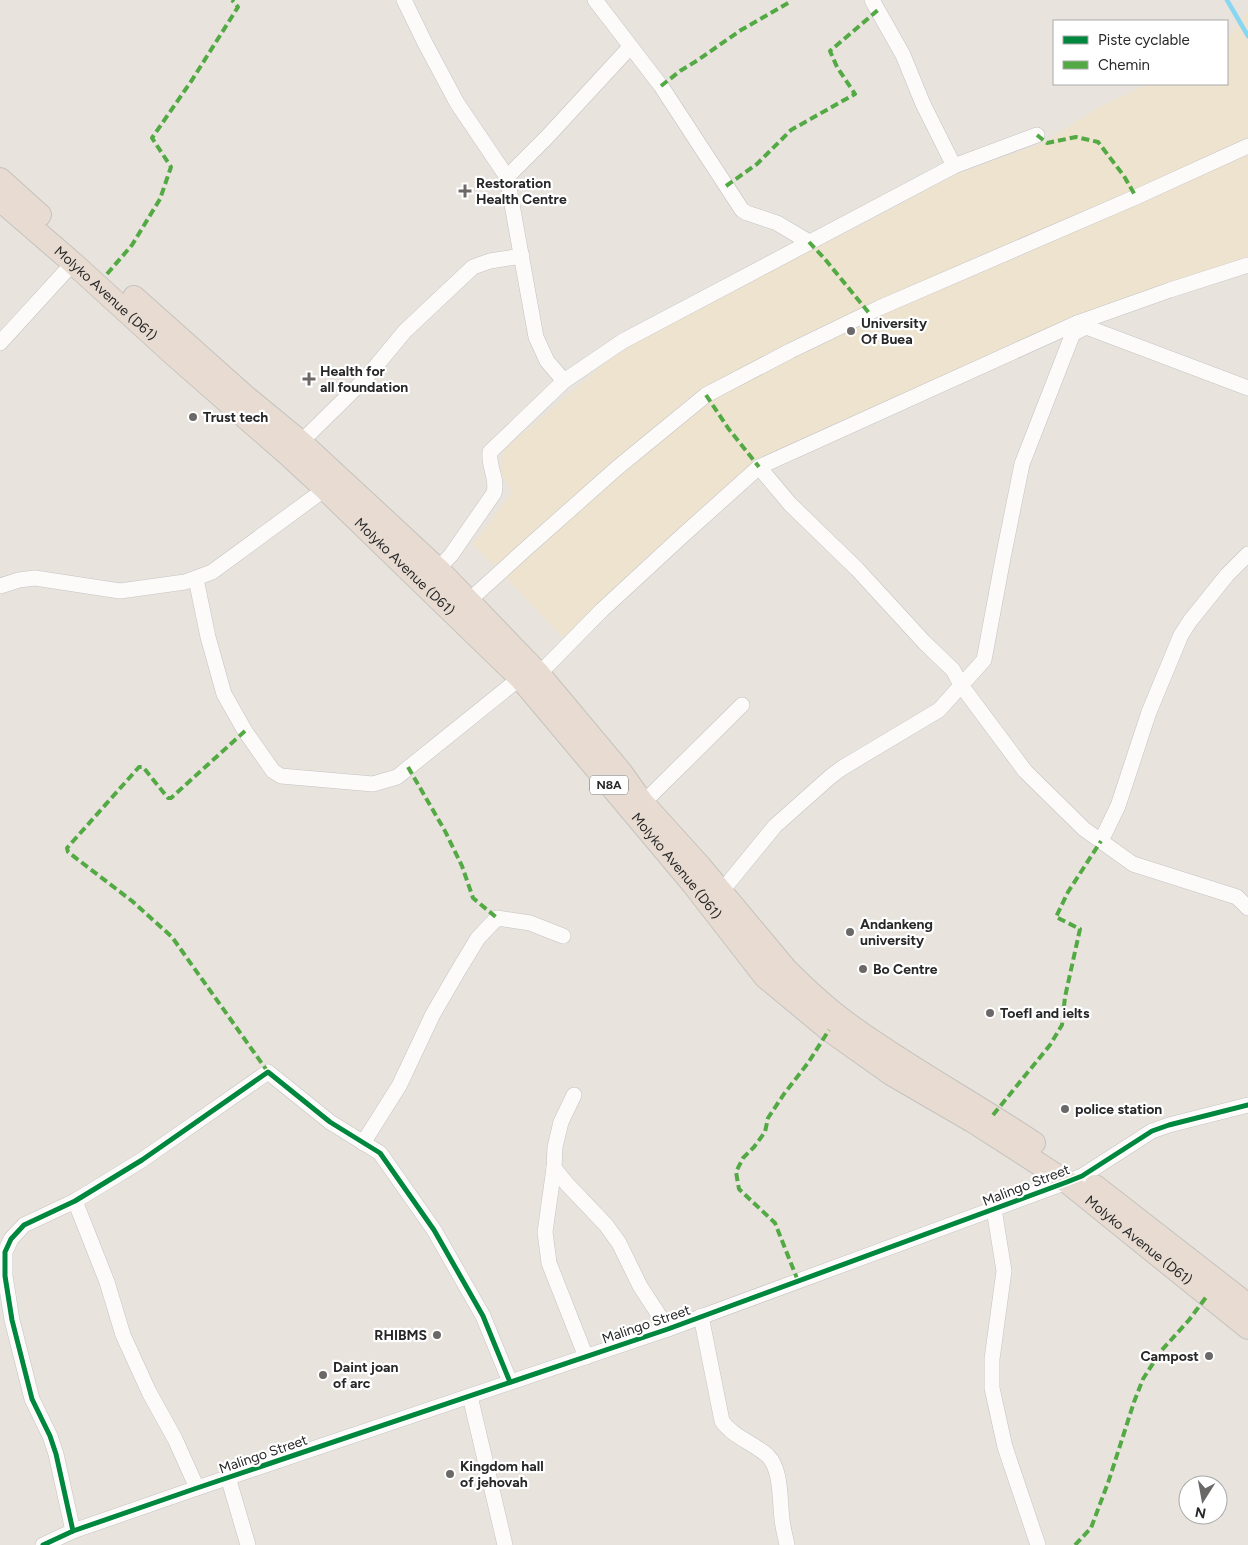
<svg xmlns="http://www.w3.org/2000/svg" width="1248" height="1545" viewBox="0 0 1248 1545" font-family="Figtree,sans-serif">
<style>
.education{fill:#ede3cf}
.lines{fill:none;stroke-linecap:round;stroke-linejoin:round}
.stream{stroke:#87d6f2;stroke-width:4.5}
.minor-casing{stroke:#c4c3c3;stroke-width:16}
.highway-casing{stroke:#c4c2bf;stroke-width:24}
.minor{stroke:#fcfbfa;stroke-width:15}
.highway{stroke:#e8dcd2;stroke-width:22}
.quiet{stroke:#53aa44;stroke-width:4;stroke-dasharray:8 4;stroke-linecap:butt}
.cycleway-casing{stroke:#fff;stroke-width:8}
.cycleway{stroke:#00873e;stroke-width:5}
.poi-dot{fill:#6b6967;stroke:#fff;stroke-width:2}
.labels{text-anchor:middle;stroke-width:4.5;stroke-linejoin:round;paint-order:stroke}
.shield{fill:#fff;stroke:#686868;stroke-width:1}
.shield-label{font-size:12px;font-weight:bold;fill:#282828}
.poi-label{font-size:14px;font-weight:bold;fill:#282828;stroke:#fff;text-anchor:start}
.street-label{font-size:14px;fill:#282828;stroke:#fff}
</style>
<rect width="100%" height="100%" fill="#e8e3dc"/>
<polygon class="education" points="1248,11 1248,260 745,470 566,640 473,544 512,493 500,471 504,450 627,344 840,236 959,173 1043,143 1096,109 1148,84 1227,84 1227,39"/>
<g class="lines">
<polyline class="stream" points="1227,0 1248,36"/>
<defs>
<g id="minor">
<polyline points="404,0 425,43 457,103 507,177"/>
<polyline points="595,0 661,86 742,210 747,213 777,223 809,242"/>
<polyline points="872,0 903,55 923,104 954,166"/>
<polyline points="1074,333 1086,327 1089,328 1248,388"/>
<polyline points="0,343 73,263"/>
<polyline points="564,381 547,361 536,337 507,177 547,137 630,47"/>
<polyline points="301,442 366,378 405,331 473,267 490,261 522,256"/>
<polyline points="759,467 790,504 857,569 924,642 953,670 961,685 1025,771 1084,829 1133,864 1237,897 1248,908"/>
<path d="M438,569L451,555L494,493C498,479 488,466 490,452L564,381L623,341L954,166L1037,135"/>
<polyline points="196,579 208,637 224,694 245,731 273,771 281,776 373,784 397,777 520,678"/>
<polyline points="0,586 19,580 35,578 120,591 185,582 212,572 325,489"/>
<polyline points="463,606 528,547 617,468 706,395 790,351 879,308 1136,197 1248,146"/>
<polyline points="539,674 602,610 681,537 759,467 1077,323 1170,290 1248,265"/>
<polyline points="643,803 742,705"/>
<polyline points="1101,841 1118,806 1149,712 1181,635 1190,621 1227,575 1248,554"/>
<polyline points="721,892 775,826 830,777 842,768 939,710 984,660 1003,558 1022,464 1077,323"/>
<polyline points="574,1095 561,1122 555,1147 554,1168 567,1184 606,1225 619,1243 640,1286 668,1329"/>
<polyline points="363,1143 399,1086 433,1014 458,971 478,938 497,918 530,923 563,936"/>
<polyline points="554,1168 545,1232 549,1263 586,1357"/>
<polyline points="75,1201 107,1282 123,1335 149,1392 175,1439 197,1488"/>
<polyline points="994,1209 1004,1271 992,1359 992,1388 1005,1447 1038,1545"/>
<path d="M701,1316L722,1421C733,1437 754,1443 768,1456C783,1471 779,1506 783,1526C784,1533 786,1539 787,1545"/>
<polyline points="470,1396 505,1545"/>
<polyline points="228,1477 248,1545"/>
<polyline points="73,1531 56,1454 50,1436 32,1399 12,1320 5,1276 5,1252 11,1239 24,1225 75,1201 142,1160 268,1072 330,1122 380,1153 434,1230 483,1316 510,1382"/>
<polyline points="43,1545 73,1531 197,1488 668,1329 1067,1182 1082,1176 1152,1131 1169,1125 1248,1105"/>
</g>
<g id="highway">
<polyline points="0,179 40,215"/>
<path id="s1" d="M0,200L73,263L175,356L286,453L325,489L520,678L692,883L765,977L829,1030L891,1074L972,1121L1067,1182L1248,1328"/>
<path d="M134,297L245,396L301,442L438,569L539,674L621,772L643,803L700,866L786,969C805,988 825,1007 847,1023C907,1067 973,1102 1034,1143"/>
<polyline points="1095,1186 1248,1305"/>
</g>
</defs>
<use href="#minor" class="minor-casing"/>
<use href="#highway" class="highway-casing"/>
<use href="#minor" class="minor"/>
<use href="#highway" class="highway"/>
<g class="quiet">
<polyline points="661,86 680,71 698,60 741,30 790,2"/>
<polyline points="1037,135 1047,143 1076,137 1098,142 1124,176 1136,197"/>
<polyline points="726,186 757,164 791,130 855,94 837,67 830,51 878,10"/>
<polyline points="809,242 824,258 869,313"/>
<polyline points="107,274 132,245 160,199 171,167 152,138 192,80 238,7 232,0"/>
<polyline points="706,395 728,428 759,467"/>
<polyline points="245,731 171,798 168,798 143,767 139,767 67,848 68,852 132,901 172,937 268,1072"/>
<polyline points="408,767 445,831 462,866 473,898 497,918"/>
<polyline points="993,1115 1050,1045 1062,1025 1065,997 1080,929 1056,917 1068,892 1101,841"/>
<polyline points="798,1281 775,1223 739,1189 736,1172 743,1158 754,1147 765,1132 768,1118 784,1094 808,1063 829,1030"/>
<polyline points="1075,1545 1091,1528 1109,1480 1134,1402 1143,1379 1161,1351 1189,1320 1207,1296"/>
</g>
<defs>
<g id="cycleway">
<polyline points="73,1531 56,1454 50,1436 32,1399 12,1320 5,1276 5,1252 11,1239 24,1225 75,1201 142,1160 268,1072 330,1122 380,1153 434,1230 483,1316 510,1382"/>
<polyline points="43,1545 73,1531 197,1488 668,1329 1067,1182 1082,1176 1152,1131 1169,1125 1248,1105"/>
</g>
</defs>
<use href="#cycleway" class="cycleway-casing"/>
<use href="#cycleway" class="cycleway"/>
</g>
<g class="poi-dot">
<path d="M462.5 183.5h5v5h5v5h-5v5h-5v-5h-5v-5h5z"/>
<circle cx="851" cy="331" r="5"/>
<path d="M306.5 371.5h5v5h5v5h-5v5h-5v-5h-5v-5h5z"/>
<circle cx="193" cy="417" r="5"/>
<circle cx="850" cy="932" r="5"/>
<circle cx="863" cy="969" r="5"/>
<circle cx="990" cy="1013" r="5"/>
<circle cx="1065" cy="1109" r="5"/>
<circle cx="437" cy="1335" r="5"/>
<circle cx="1209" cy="1356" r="5"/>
<circle cx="323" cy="1375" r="5"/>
<circle cx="450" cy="1474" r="5"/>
</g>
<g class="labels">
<rect class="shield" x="590" y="775.5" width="38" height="19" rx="4"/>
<g class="shield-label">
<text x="609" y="789">N8A</text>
</g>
<g class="poi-label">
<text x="476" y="188">Restoration<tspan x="476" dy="16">Health Centre</tspan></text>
<text x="861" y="328">University<tspan x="861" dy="16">Of Buea</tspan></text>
<text x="320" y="376">Health for<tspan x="320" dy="16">all foundation</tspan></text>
<text x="203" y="422">Trust tech</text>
<text x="860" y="929">Andankeng<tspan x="860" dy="16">university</tspan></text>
<text x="873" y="974">Bo Centre</text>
<text x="1000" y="1018">Toefl and ielts</text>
<text x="1075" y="1114">police station</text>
<text x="427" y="1340" text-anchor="end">RHIBMS</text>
<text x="1199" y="1361" text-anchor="end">Campost</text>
<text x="333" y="1372">Daint joan<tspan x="333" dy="16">of arc</tspan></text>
<text x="460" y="1471">Kingdom hall<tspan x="460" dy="16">of jehovah</tspan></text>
</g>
<g class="street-label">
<text dy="5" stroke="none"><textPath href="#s1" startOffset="141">Molyko Avenue (D61)</textPath></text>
<text dy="5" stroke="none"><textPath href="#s1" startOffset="546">Molyko Avenue (D61)</textPath></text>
<text dy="5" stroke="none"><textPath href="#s1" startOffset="951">Molyko Avenue (D61)</textPath></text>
<text transform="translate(1026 1185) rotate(-21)" y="5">Malingo Street</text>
<text dy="5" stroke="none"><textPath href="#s1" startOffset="1551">Molyko Avenue (D61)</textPath></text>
<text transform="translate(646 1324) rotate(-19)" y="5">Malingo Street</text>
<text transform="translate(263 1454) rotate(-19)" y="5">Malingo Street</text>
</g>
</g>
<rect x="1053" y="20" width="175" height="65" fill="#ffffff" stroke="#a9a9a9"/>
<rect x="1063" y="36" width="25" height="8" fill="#00873e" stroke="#a9a9a9"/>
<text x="1098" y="45" font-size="15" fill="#282828">Piste cyclable</text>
<rect x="1063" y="61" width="25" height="8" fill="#53aa44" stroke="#a9a9a9"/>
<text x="1098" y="70" font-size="15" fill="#282828">Chemin</text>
<g transform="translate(1203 1500) rotate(191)"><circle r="24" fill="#ffffff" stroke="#a9a9a9"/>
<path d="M0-4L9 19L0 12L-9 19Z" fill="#6b6967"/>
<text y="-8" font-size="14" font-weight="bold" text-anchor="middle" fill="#282828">N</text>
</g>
</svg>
